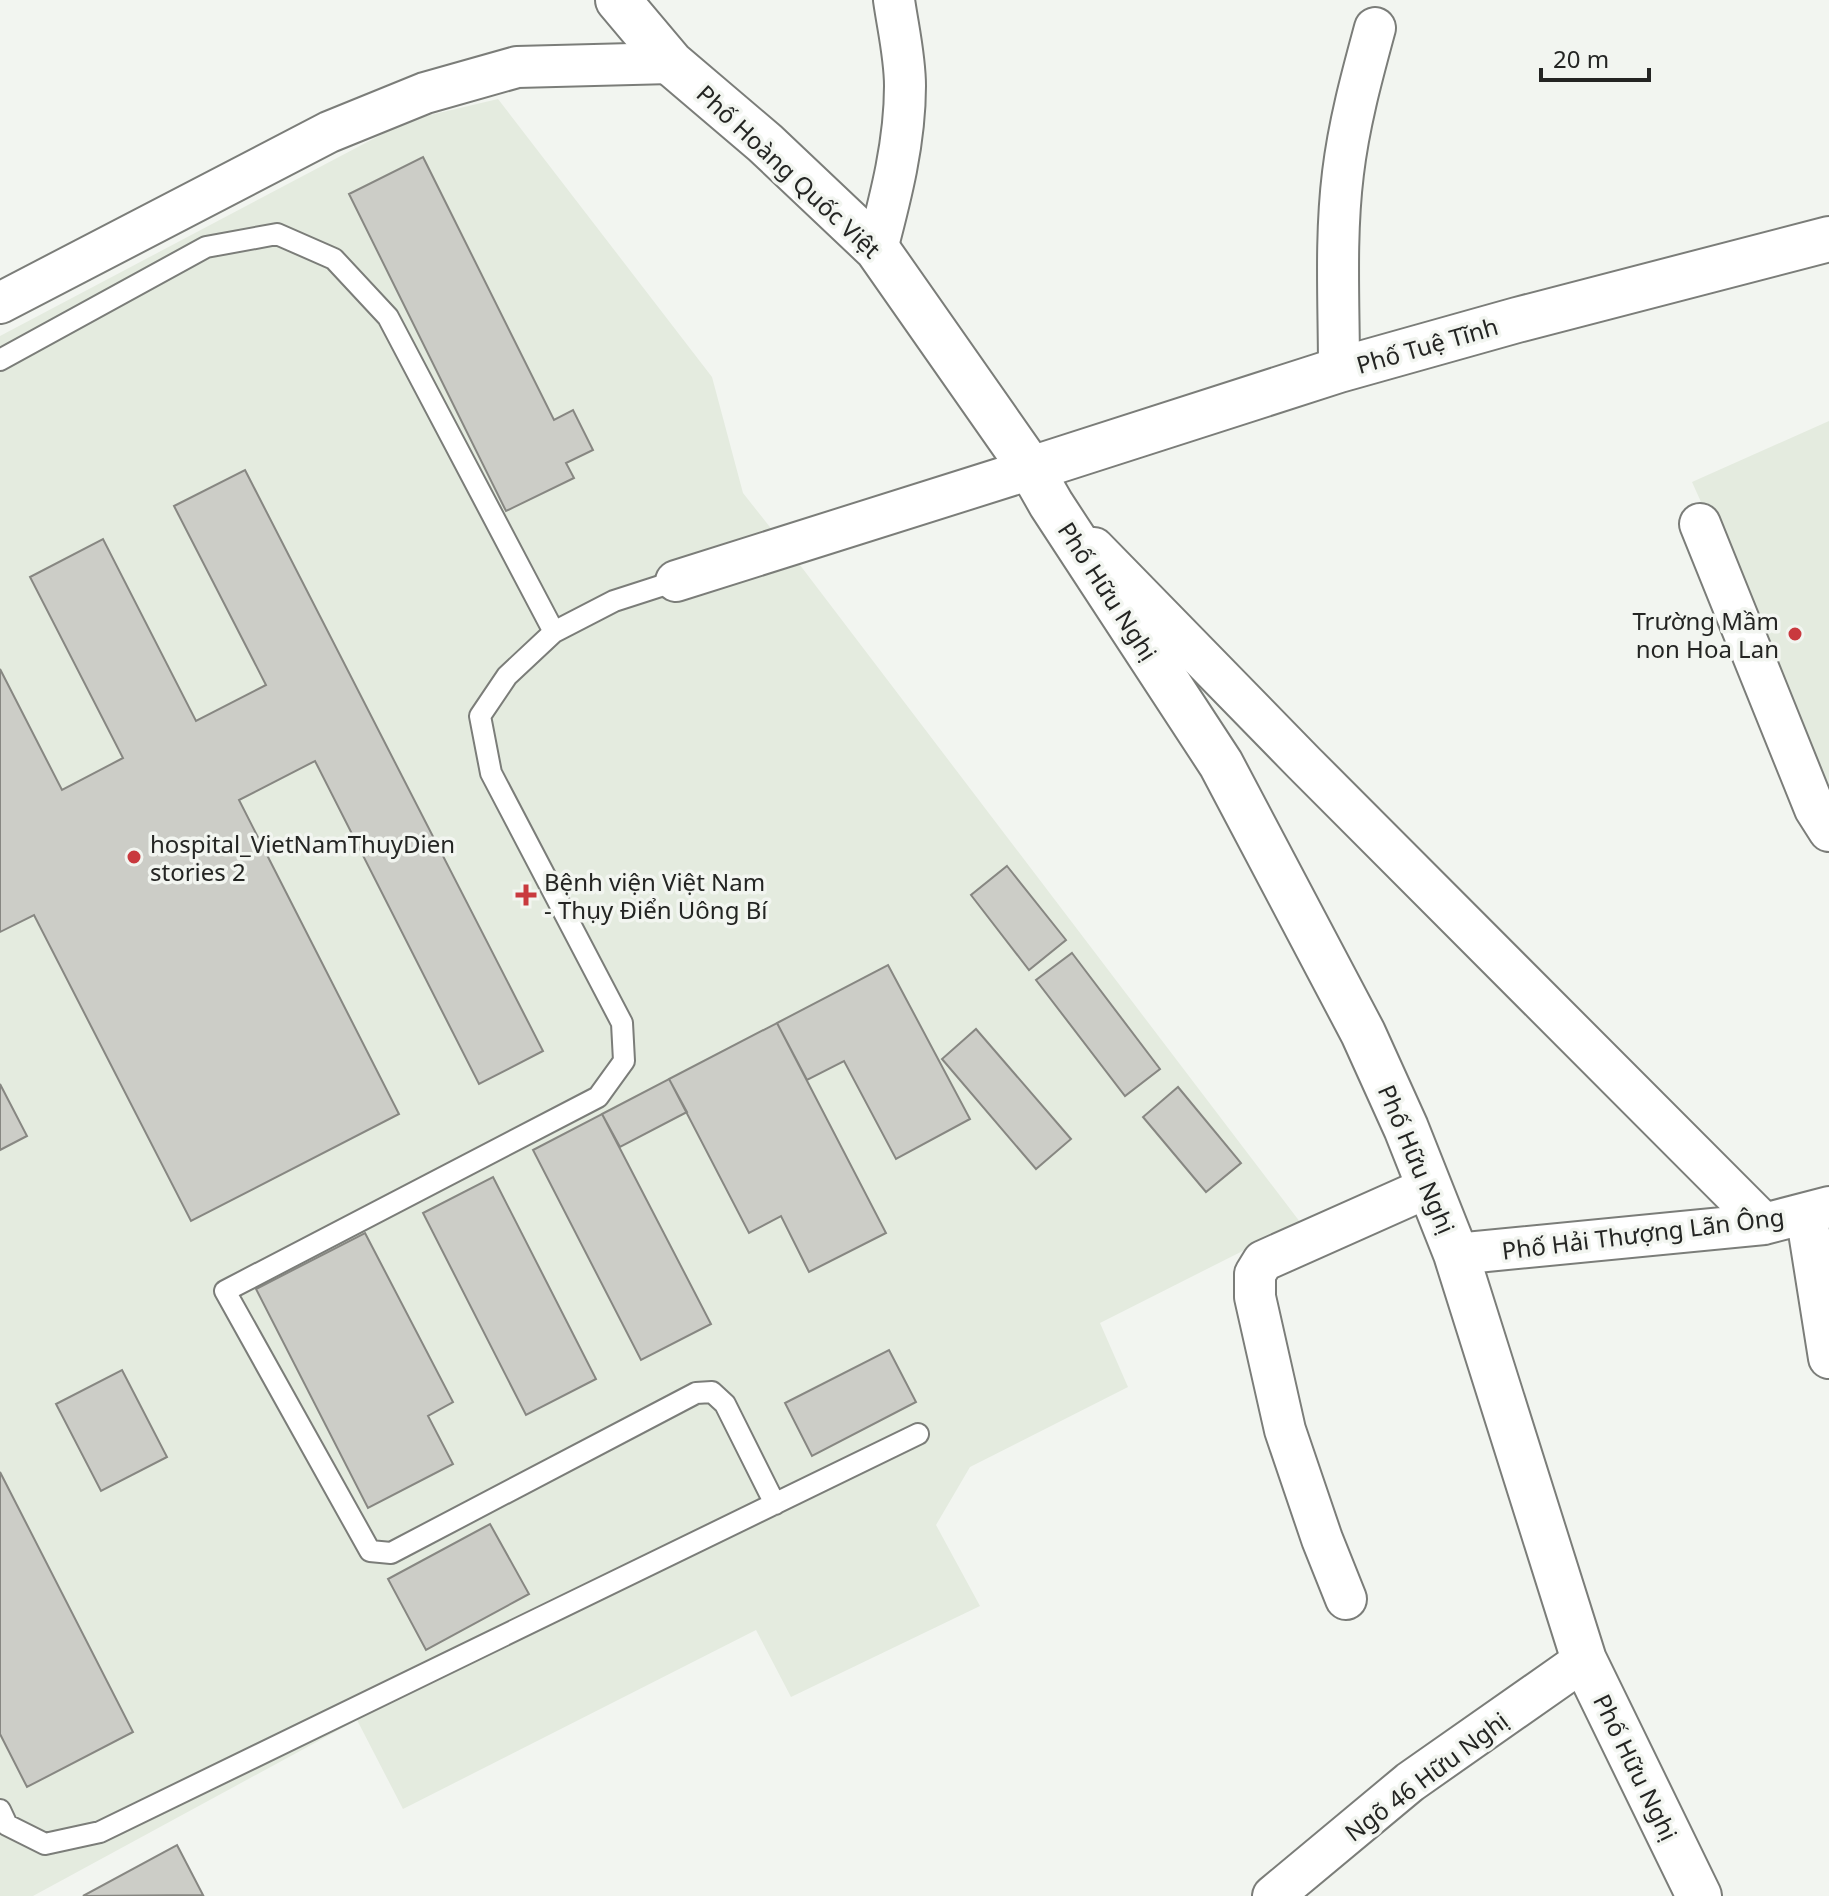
<svg xmlns="http://www.w3.org/2000/svg" width="1829" height="1896" viewBox="0 0 1829 1896" font-family="'Noto Sans',sans-serif">
<rect width="100%" height="100%" fill="#f2f5f0"/>
<path fill="#e4ebdf" d="M498,99l214,278 31,116 60,76 497,653 -200,101 28,64 -158,80 -34,58 44,81 -189,91 -35,-67 -353,179 -46,-89 -324,176h-33v-1560l409,-216z
M1829,421v365l-137,-304z"/>
<path fill="#cccdc7" stroke="#878782" stroke-width="2" d="M423,157l131,263 19,-10 20,40 -27,13 8,15 -68,33 -157,-317z
M245,470l298,581 -64,33 -164,-323 -76,39 160,314 -208,107 -157,-306 -34,17v-263l62,121 61,-32 -93,-181 73,-38 93,182 70,-36 -92,-179z
M1007,866l59,74 -37,30 -58,-75z
M1072,953l88,116 -35,27 -89,-116z
M888,965l82,154 -74,40 -52,-98 -37,19 -30,-57z
M777,1023l109,210 -77,39 -28,-56 -32,17 -80,-154z
M976,1029l95,110 -35,30 -94,-110z
M669,1079l18,33 -67,35 -18,-33z
M0,1084l27,52 -27,14z
M1178,1087l63,76 -35,29 -63,-75z
M602,1114l109,210 -70,36 -108,-210z
M493,1177l103,202 -70,36 -103,-202z
M365,1233l88,169 -25,14 25,48 -85,44 -112,-219z
M889,1350l27,52 -104,54 -27,-53z
M122,1370l45,87 -66,34 -45,-87z
M0,1472l133,260 -106,55 -27,-53z
M490,1524l39,70 -103,56 -38,-71z
M177,1845l26,50 -120,1z"/>
<g fill="none" stroke-linecap="round" stroke-linejoin="round">
<g stroke="#7b7d79" stroke-width="24">
<path id="lane" d="M0,360l206,-113 71,-13 57,25 54,58 166,315
M676,581l-62,20 -60,31 -47,44 -27,40 11,57 131,250 2,38 -26,36 -373,194 145,260 21,2 305,-160 16,-1 13,12 50,100
M0,1810l7,15 38,19 55,-12 818,-398"/>
</g>
<g stroke="#7b7d79" stroke-width="44">
<path id="street" d="M877,249c14,-53 28,-107 28,-163 0,-29 -7,-58 -11,-86
M0,303l329,-171 96,-39 92,-26 154,-4
M1339,370c0,-66 -4,-132 4,-197 6,-50 19,-97 32,-145
M1700,524l115,285 14,22
M1094,548l210,215 460,461
M676,581l355,-112
M1806,1213l23,145
M1456,1254l308,-30 65,-17
M1346,1599l-24,-60 -37,-109 -30,-133v-23l8,-13 166,-74
M1273,1896l137,-114 174,-122"/>
</g>
<g stroke="#7b7d79" stroke-width="48">
<path id="secondary" d="M618,0l53,63 94,80 112,106 154,220 20,35 170,260 142,269 43,95 50,126 128,406 115,236
M1031,469l308,-99 178,-50 312,-81"/>
</g>
<use href="#lane" stroke="#fff" stroke-width="20"/>
<use href="#street" stroke="#fff" stroke-width="40"/>
<use href="#secondary" stroke="#fff" stroke-width="44"/>
</g>
<g fill="#c9393e" stroke="#f2f5f0" stroke-width="3">
<circle cx="1795" cy="634" r="8"/>
<circle cx="134" cy="857" r="8"/>
<path d="M522 883h8v8h8v8h-8v8h-8v-8h-8v-8h8z"/>
</g>
<g text-anchor="middle" dominant-baseline="central" stroke-width="7" stroke-linejoin="round" paint-order="stroke">
<g font-size="24" fill="#242523" stroke="#f2f5f0">
<text transform="translate(789 171) rotate(43)">Phố Hoàng Quốc Việt</text>
<text transform="translate(1427 345) rotate(-16)">Phố Tuệ Tĩnh</text>
<text transform="translate(1108 591) rotate(57)">Phố Hữu Nghị</text>
<text transform="translate(1417 1159) rotate(67)">Phố Hữu Nghị</text>
<text transform="translate(1643 1233) rotate(-7)">Phố Hải Thượng Lãn Ông</text>
<text transform="translate(1636 1767) rotate(64)">Phố Hữu Nghị</text>
<text transform="translate(1426 1776) rotate(-37)">Ngõ 46 Hữu Nghị</text>
</g>
<g font-size="24" fill="#242523" stroke="#f2f5f0" text-anchor="start">
<text x="1779" y="620" text-anchor="end">Trường Mầm<tspan x="1779" dy="28">non Hoa Lan</tspan></text>
<text x="150" y="843">hospital_VietNamThuyDien<tspan x="150" dy="28">stories 2</tspan></text>
<text x="544" y="881">Bệnh viện Việt Nam<tspan x="544" dy="28">- Thụy Điển Uông Bí</tspan></text>
</g>
</g>
<path d="M1541 68v12h108v-12" fill="none" stroke="#242523" stroke-width="4"/>
<text x="1553" y="68" font-size="24" fill="#242523" stroke="#f2f5f0" stroke-width="6" paint-order="stroke">20 m</text>
</svg>
